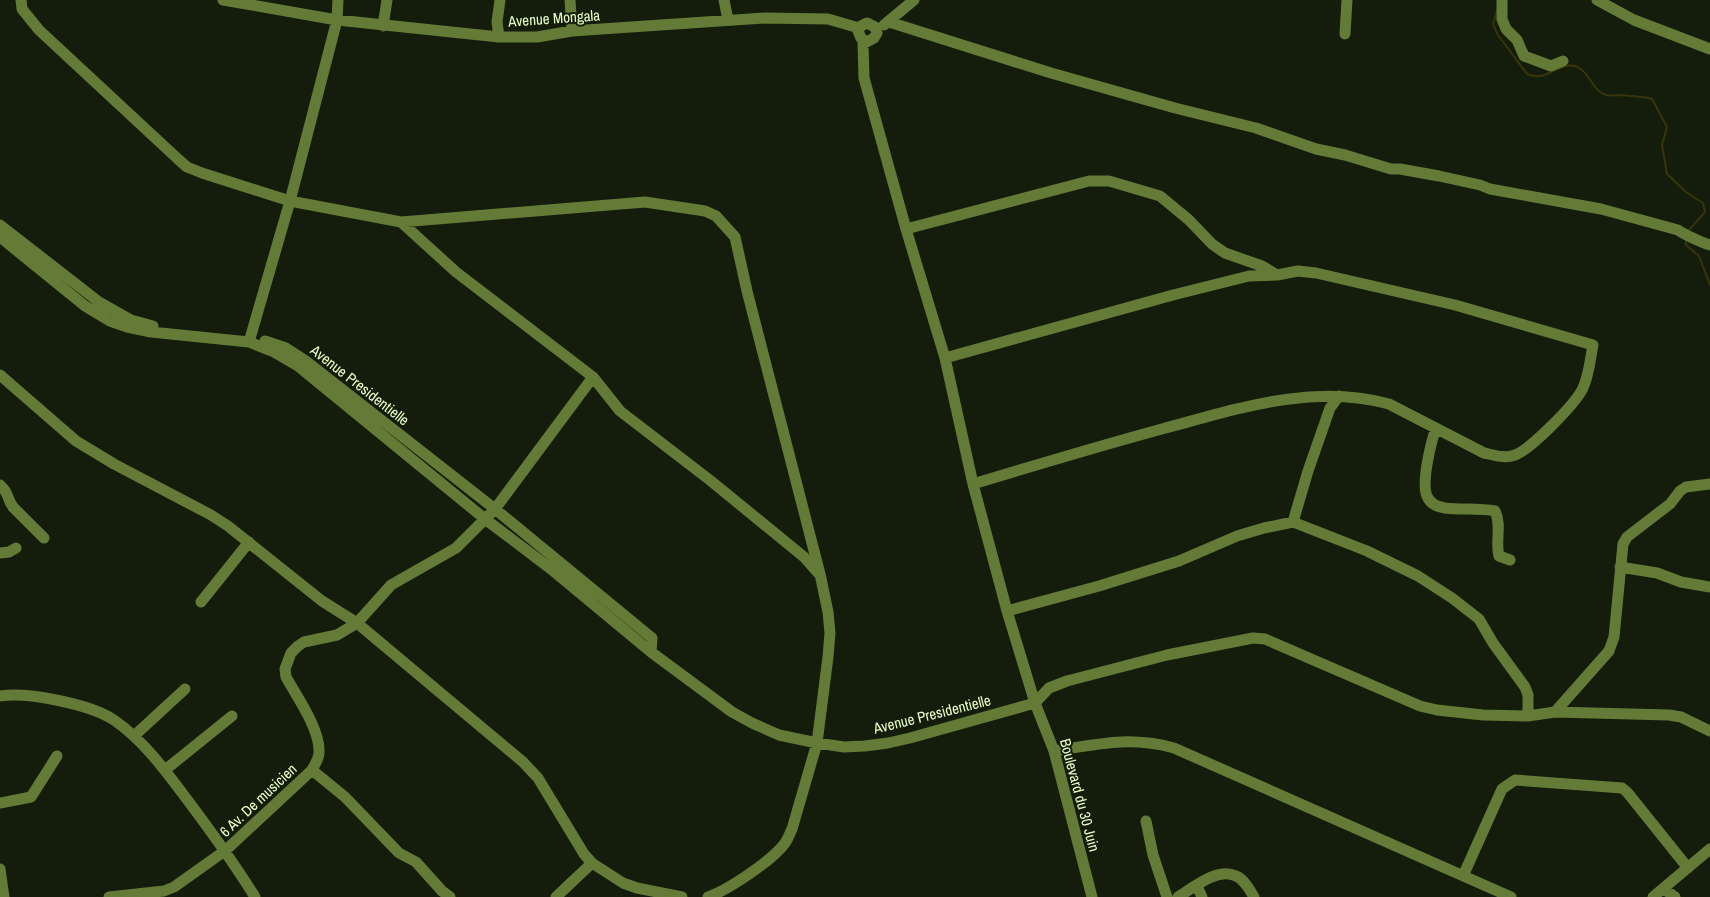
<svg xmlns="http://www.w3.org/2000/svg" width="1710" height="897" viewBox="0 0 1710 897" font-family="'Archivo Narrow',sans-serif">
<rect width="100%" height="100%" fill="#141c0b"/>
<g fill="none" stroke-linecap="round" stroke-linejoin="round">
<path stroke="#383508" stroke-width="2" d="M1497,11l-4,13 5,11 29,39c20,9 31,-12 48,-8 14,4 17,25 31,29 3,1 8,0 11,0 12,1 24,1 35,4l15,28 -5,18 5,29 19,18 17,11 2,9 -17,19
M1686,240v5l13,11 11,29"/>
<path stroke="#637b36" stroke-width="11" d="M21,0l1,9 17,21 140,130 8,7 15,6 88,28 111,21 244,-20 60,9 11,5 19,21 12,54 73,283 8,38 2,21 -2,24 -11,86 -25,86c-2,4 -4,10 -7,14 -12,17 -57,47 -77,54
M223,0l114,20 162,17h38l35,-6 193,-13 63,1 31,9
M570,0l2,31
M724,0l4,20
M1502,0v19l4,10 11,11 7,16 27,10 12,-5
M1597,0l37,20 76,29
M889,22l162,51 124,35 81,20 60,21 29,6 46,14h9l39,7 41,9 10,4 111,20 77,21c5,4 25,13 32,15
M867,23l8,4 2,6 -3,5 -11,6 2,-3 -4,-3 -3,-7 3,-5z
M884,25l30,-25
M383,26l4,-26
M1345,34l2,-34
M499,37l-2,-15 3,-22
M863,44l1,34 42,151 39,129 28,126 34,127 28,92 19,48 38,146
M401,222l55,50 137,105 27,34 91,70 93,76 14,16
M0,225l99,77 32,18 22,6
M906,229l183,-48h20l51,15 29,24 23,24 13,9 37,13 15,9
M0,237l85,69 25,15 17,6 24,5 98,10 25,10 24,14 187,153 66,50 100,83 81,60 20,11 27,12 38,8 27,4 21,-1 23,-3 22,-5 125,-35
M265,341l21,7 20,13 189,148 157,129 -1,14
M249,342l41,-141 47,-181 1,-20
M945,358l228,-63 76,-19 28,-1 21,-4 18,2 139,32 138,40c-3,15 -4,32 -11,45 -9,16 -51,59 -67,65 -10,4 -21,0 -31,-2l-95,-49c-77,-21 -152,5 -227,25 -63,17 -126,36 -189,55
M0,375l76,66 38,23 97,51 17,11 94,75 35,22 166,139 15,16 46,76 8,9 31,20 14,5 45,9
M1436,428c-5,14 -15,55 -9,68 3,8 11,11 18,12 17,2 34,0 50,3 7,14 0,30 4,45l11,4
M0,485c10,9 6,12 13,22l31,31
M1293,522l15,-51 22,-63 9,-12
M0,553l9,-1 7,-4
M1620,567l37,6 24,9 29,5
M201,602l48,-60
M1007,611l92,-25 80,-25 58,-25 27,-8 29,-6 74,29 51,25 34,22 27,21 14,24 32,44 3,8v21
M0,696c28,-4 90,8 114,24 29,20 51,50 72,78 24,32 48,65 69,99
M1035,703l14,-15 18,-7 100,-26 86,-17 12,1 155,67 17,4 46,5 45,1 27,-4 114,3 12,2 29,14
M1555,712l54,-61 5,-14 9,-93 4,-7 43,-33 10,-13 6,-4 24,-3
M134,736l51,-47
M1054,751c45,-7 75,-15 120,-3l337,149
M165,770l67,-54
M312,770l33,27 54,56 17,9 26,29 8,6
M0,803l31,-6 26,-41
M1146,821l7,34 14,42
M0,869l4,28
M1463,876l39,-87 13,-9 107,8 5,4 61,76
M1197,886l5,11
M1664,889l11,8
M109,897l55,-6 10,-4 52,-37 86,-80c3,-6 7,-11 7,-18 1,-23 -22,-55 -33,-75l-1,-8 6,-16 7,-7 6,-4 33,-7 20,-12 34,-38 65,-37 39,-39 98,-132
M556,897l36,-34
M1178,897c15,-9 39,-30 58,-21 8,3 14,14 18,21
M1653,897l57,-48"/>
</g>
<g text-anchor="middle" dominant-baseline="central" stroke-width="4" stroke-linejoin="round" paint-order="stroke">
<g font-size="15" fill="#e7ffc6" stroke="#141c0b">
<text transform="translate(554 18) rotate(-4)">Avenue Mongala</text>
<text transform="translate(360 385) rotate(38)">Avenue Presidentielle</text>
<text transform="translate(932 714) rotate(-14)">Avenue Presidentielle</text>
<text transform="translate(1080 795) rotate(75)">Boulevard du 30 Juin</text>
<text transform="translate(258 800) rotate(-43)">6 Av. De musicien</text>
</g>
</g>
</svg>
